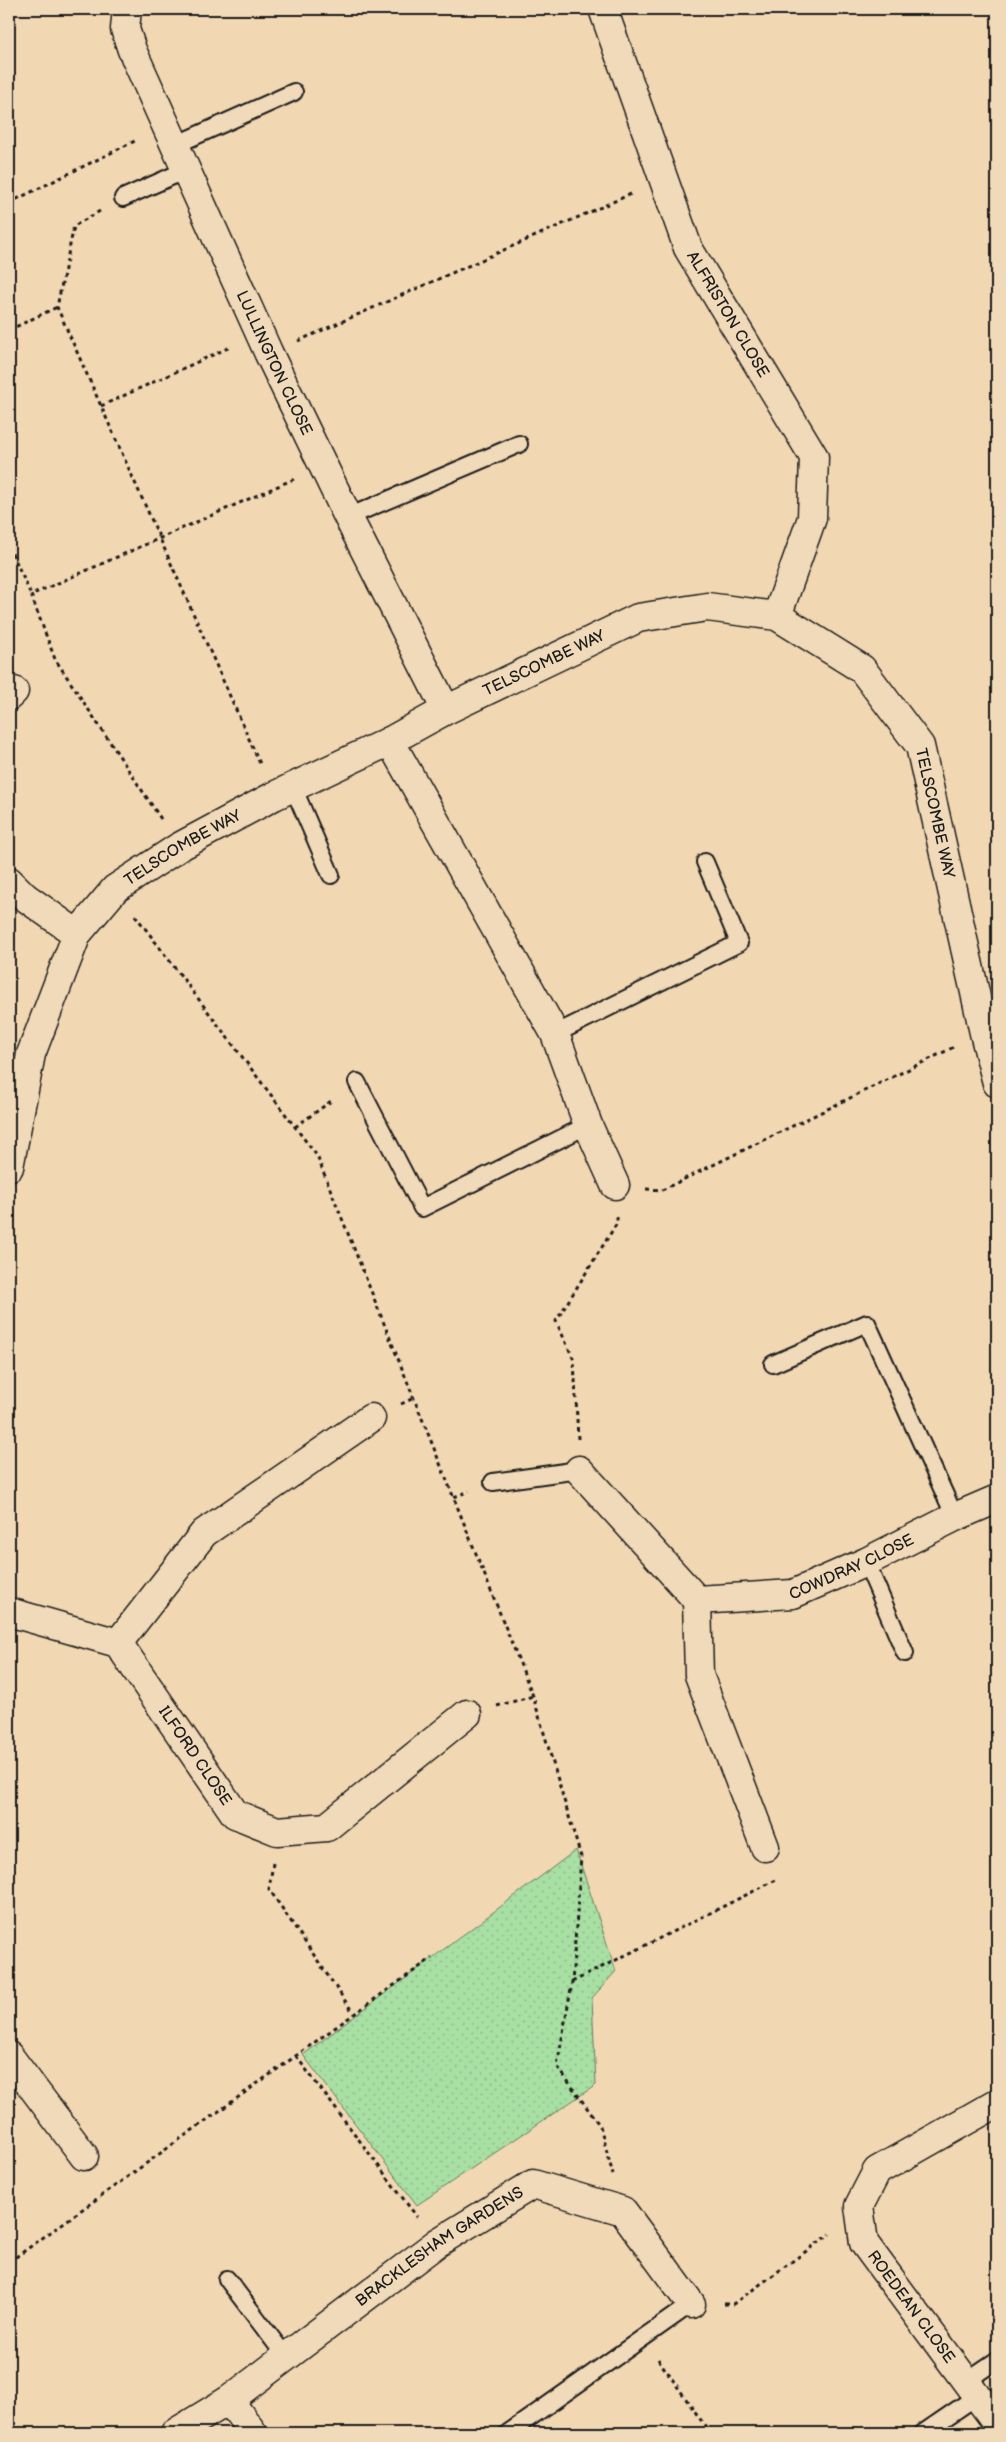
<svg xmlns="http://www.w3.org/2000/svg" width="1006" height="2442" viewBox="0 0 1006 2442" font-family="'Balsamiq Sans',sans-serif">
<defs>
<pattern id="green-dots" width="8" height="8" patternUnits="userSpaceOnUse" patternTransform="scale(1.25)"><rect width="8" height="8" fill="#a8dfa3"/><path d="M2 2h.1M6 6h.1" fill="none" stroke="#90bf8c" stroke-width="1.8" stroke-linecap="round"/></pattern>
</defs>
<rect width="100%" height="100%" fill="#f2d7b3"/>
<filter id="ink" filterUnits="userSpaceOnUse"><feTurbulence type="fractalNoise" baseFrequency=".02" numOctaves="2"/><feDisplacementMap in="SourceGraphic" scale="10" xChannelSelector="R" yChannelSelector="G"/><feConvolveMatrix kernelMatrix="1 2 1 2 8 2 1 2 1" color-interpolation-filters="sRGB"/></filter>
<g filter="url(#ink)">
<path fill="url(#green-dots)" stroke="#627e60" d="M576,1850l40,121 -24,27 4,87 -179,120 -114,-150z"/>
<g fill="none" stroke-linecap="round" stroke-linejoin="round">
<g stroke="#1c1c1c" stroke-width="20">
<path id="service" d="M175,145l119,-53
M123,198l63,-28
M348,517l171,-73
M293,787l38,88
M555,1034l184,-91 -34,-81
M357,1082l65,126 166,-83
M773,1364l94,-41 88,194
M493,1482l86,-12
M866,1562l39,91
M227,2279l59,78
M966,2381l31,-21
M508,2433l183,-129
M923,2433l54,-37"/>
</g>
<g stroke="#1c1c1c" stroke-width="31">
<g id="minor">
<path id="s1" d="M127,9l-2,20 7,21 137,304 79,163 98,193"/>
<path id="s2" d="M603,9l85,239 126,209 -2,61 -35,98"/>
<path d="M9,696l5,-5"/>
<path d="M390,741l165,293 33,91 27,60"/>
<path d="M9,881l16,16 52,37"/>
<path id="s3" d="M9,1167l22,-113 46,-120 38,-45 64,-42 95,-51 116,-55 56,-31 192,-92 69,-11 70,9 85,53 58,77 64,287 13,50"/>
<path id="s4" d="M579,1470l118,130 96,-6 73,-32 89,-45 42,-18"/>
<path d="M697,1600l2,75 66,172"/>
<path id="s5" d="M9,1612l109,31 117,171 42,17 50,-4 140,-113"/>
<path d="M118,1643l86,-110 167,-115"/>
<path d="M9,2056l75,100"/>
<path id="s6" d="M997,2103l-120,68 -18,35 5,37 133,180"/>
<path d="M229,2400l24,33"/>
<path id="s7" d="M175,2433l54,-33 208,-157 96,-59 90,27 68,93"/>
</g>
</g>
<path stroke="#1c1c1c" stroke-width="3" stroke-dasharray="4 4" stroke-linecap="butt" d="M9,203l128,-63
M100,211l-26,15 -17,81 204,459
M9,330l48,-23
M298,341l335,-148
M101,406l129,-59
M9,546l22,49
M161,819l-106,-160 -24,-64 263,-116
M135,915l182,241 216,540 48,161 -9,126 -15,83 43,60 13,49
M295,1127l39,-28
M646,1189l16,1 292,-143
M401,1404l13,-6
M578,1439l-4,-79 -18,-39 61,-98v-6
M454,1497l15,-6
M497,1706l36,-10
M273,1863l-4,26 85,125
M572,1982l204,-102 -1,-3
M296,2056l121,161
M9,2262l423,-304
M724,2304h9l97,-70
M658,2359l52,74"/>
<use href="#service" stroke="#f1dab9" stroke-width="16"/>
<use href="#minor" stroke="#f1dab9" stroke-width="28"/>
</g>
</g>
<g text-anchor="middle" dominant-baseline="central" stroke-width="4.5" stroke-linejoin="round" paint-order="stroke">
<g font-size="16" fill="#1c1c1c" stroke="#f1dab9">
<text stroke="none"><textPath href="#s2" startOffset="331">ALFRISTON CLOSE</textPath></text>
<text stroke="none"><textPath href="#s1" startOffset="386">LULLINGTON CLOSE</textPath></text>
<text stroke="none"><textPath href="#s3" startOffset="788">TELSCOMBE WAY</textPath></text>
<text stroke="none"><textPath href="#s3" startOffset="1298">TELSCOMBE WAY</textPath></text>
<text stroke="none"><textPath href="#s3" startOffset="382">TELSCOMBE WAY</textPath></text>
<text stroke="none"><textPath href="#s4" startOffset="336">COWDRAY CLOSE</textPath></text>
<text stroke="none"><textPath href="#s5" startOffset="250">ILFORD CLOSE</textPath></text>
<text stroke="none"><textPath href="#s7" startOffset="324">BRACKLESHAM GARDENS</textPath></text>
<text stroke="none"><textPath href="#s6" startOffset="294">ROEDEAN CLOSE</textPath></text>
</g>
</g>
<rect width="1006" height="2442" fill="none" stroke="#f1dab9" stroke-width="30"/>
<rect x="15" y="15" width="976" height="2412" fill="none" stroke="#1c1c1c" stroke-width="2" filter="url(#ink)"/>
</svg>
